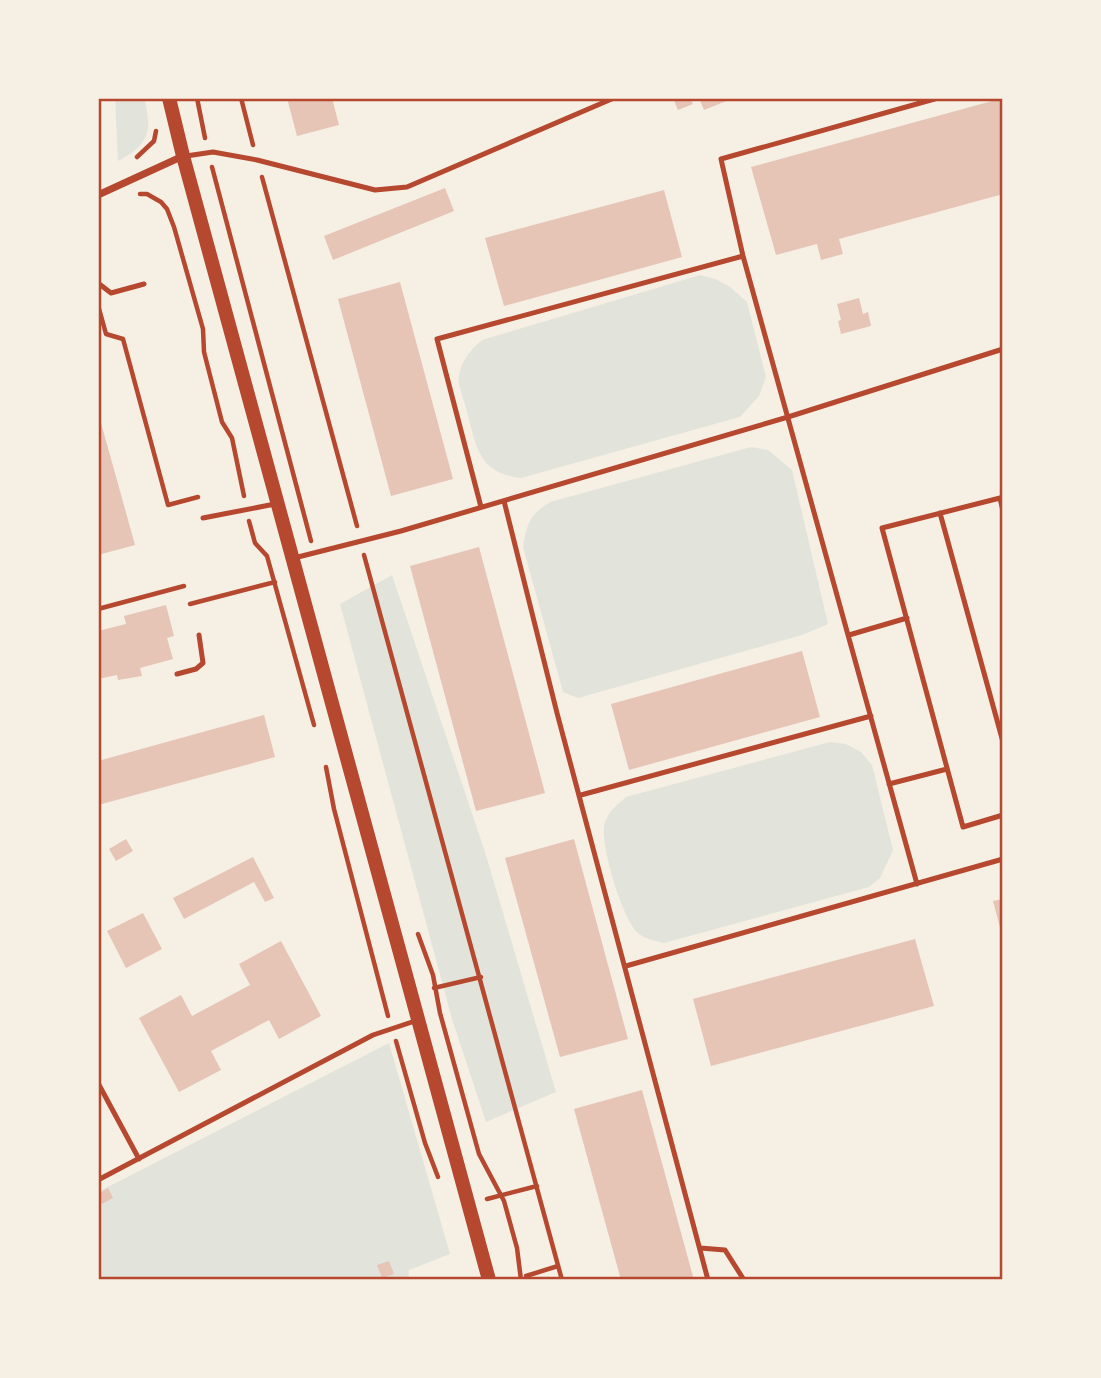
<svg xmlns="http://www.w3.org/2000/svg" width="1101" height="1378" viewBox="0 0 1101 1378" font-family="'Exo 2',sans-serif">
<rect width="100%" height="100%" fill="#f6efe4"/>
<path fill="#e2e4dc" d="M115,98h29c9,33 5,47 -26,63z
M700,275l15,4 14,7 18,16 19,75 -7,19 -19,21 -219,61c-44,-5 -45,-33 -55,-70 -2,-9 -9,-23 -7,-32 2,-16 12,-26 23,-36z
M751,447l17,3 24,20 36,154 -26,11 -224,63 -15,-6 -40,-145c4,-23 6,-32 27,-45z
M392,575l93,277 71,240 -70,30 -34,-103 -112,-415z
M830,742l16,2 15,8 11,13 21,85 -13,28 -11,9 -205,56c-7,-2 -19,-4 -25,-9 -16,-11 -41,-95 -34,-112 4,-11 13,-18 21,-25z
M389,1043l61,211 -41,16 -1,10h-310v-88z"/>
<path fill="#e6c5b7" d="M287,98h45l7,27 -42,11z
M673,98h17l3,6 -15,6z
M699,98h35l-30,12z
M1003,98v96l-164,45 4,15 -22,6 -4,-16 -41,11 -25,-88z
M445,188l9,23 -121,49 -9,-24z
M664,190l18,67 -178,49 -19,-68z
M400,282l53,197 -62,17 -53,-197z
M859,298l4,16 5,-2 3,14 -30,8 -3,-13 3,-1 -4,-16z
M98,412l37,133 -37,10z
M479,547l66,246 -69,18 -66,-245z
M166,605l8,31 -7,2 6,21 -33,9 2,8 -24,4 -1,-5 -19,4v-48l28,-7 -2,-8z
M802,651l18,66 -191,53 -18,-66z
M264,715l11,42 -177,48v-44z
M126,839l7,12 -17,10 -7,-12z
M574,839l54,200 -68,18 -55,-199z
M253,857l21,41 -9,4 -11,-20 -70,37 -11,-21z
M1003,899v35l-1,1 -9,-34z
M143,913l19,36 -36,19 -19,-37z
M915,939l19,67 -223,60 -18,-67z
M281,941l40,75 -42,23 -10,-19 -58,31 10,19 -42,22 -40,-74 42,-23 11,21 58,-31 -11,-21z
M642,1090l52,190h-73l-47,-171z
M108,1188l5,10 -11,6 -4,-10z
M389,1261l5,13 -12,4 -5,-13z"/>
<g fill="none" stroke-linecap="round" stroke-linejoin="round">
<path stroke="#b5482f" stroke-width="4.5" d="M197,98l8,40
M241,98l12,47
M137,157l17,-16 2,-10
M212,167l99,374
M262,177l95,349
M140,194h7l14,8 6,7 7,18 29,102 1,23 18,70 10,16 12,58
M98,305l8,29 17,5 45,166 30,-8
M249,521l6,22 12,13 47,169
M364,555l198,725
M190,604l85,-22
M98,609l86,-23
M326,767l8,42 54,207
M418,934l15,41 7,38 39,141 25,47 13,47 4,32
M434,988l47,-11
M396,1041l29,102 13,34
M487,1199l50,-13
M526,1276l32,-10"/>
<path stroke="#b5482f" stroke-width="5" d="M186,156l27,-4 44,8 118,30 32,-3 207,-89
M98,283l13,10 33,-9
M504,501l53,212 151,567
M481,507l-44,-168 306,-83
M1003,511l-3,-13 -118,30 81,299 40,-12
M940,513l63,229
M203,518l72,-14
M294,558l107,-27 387,-114 215,-68
M849,635l58,-17
M177,674l19,-5 7,-6 -4,-28
M889,784l58,-15
M581,795l290,-79
M917,884l-174,-628 -22,-97 217,-61
M626,966l377,-107
M98,1083l41,76
M98,1180l275,-145 45,-15
M700,1248l25,2 19,30"/>
<path stroke="#b5482f" stroke-width="7" d="M98,195l85,-39"/>
<path stroke="#b5482f" stroke-width="14" d="M169,98l14,58 306,1124"/>
</g>
<rect width="1101" height="1378" fill="none" stroke="#f6efe4" stroke-width="200"/>
<rect x="100" y="100" width="901" height="1178" fill="none" stroke="#b5482f" stroke-width="2.5"/>
</svg>
